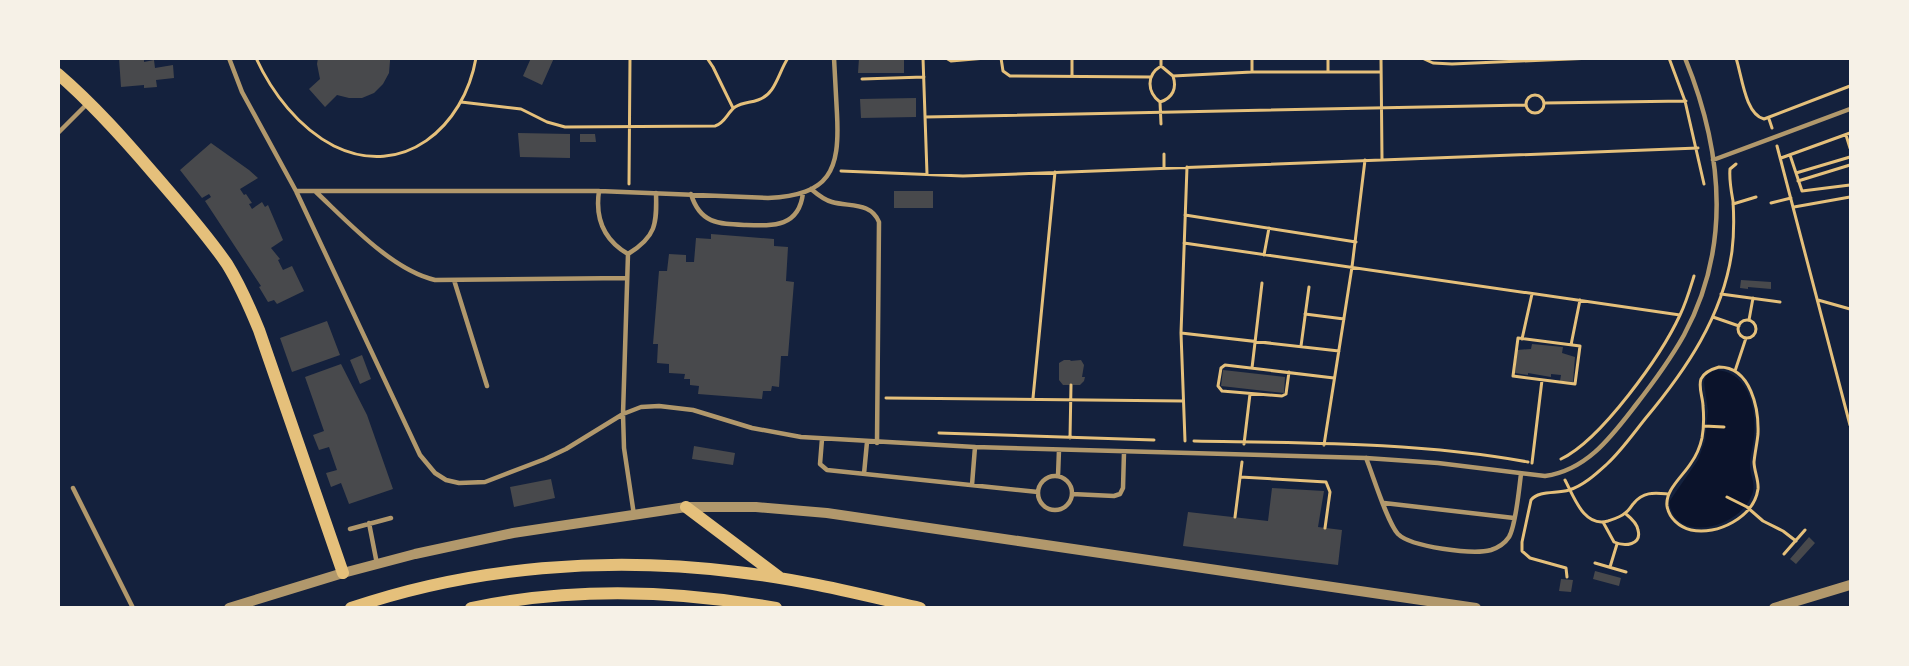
<svg xmlns="http://www.w3.org/2000/svg" width="1909" height="666" viewBox="0 0 1909 666" font-family="Raleway,sans-serif">
<rect width="100%" height="100%" fill="#14213d"/>
<path fill="#0b132b" d="M1716,370c33,2 41,39 38,67 -1,9 -4,18 -4,27 0,15 8,20 0,35 -14,29 -75,45 -81,3l29,-42 7,-19 3,-30 -4,-29 2,-7z"/>
<path fill="#48494c" d="M119,58h25v4l10,-2 1,8 18,-3 1,13 -18,2 1,7 -13,1v-3l-23,2z
M318,58h72v3l-1,12 -6,11 -9,9 -12,5h-13l-12,-3 -12,12 -16,-18 11,-10 -3,-15z
M531,58h23l-12,27 -19,-9z
M859,58h45v15h-46z
M916,98v19l-55,1 -1,-19z
M518,133l52,1v24l-50,-1z
M580,134h15l1,8h-16z
M211,143l38,27 9,8 -18,11 4,6 2,-1 6,9 -3,1 3,5 10,-7 3,5 3,-2 15,35 -12,8 9,11 -2,1 5,10 9,-4 12,25 -27,13 -3,-4 -6,2 -9,-15 2,-1 -56,-85 6,-4 -2,-3 -7,4 -22,-28z
M894,191h39v17h-39z
M711,234l63,5v7l14,1 -2,34 8,1 -6,74h-7l-2,31 -7,-1 -1,5h-8l-1,8 -64,-5 1,-8 -9,-1v-6h-6l1,-5 -16,-1v-9l-12,-1 1,-19h-5l6,-73h8l2,-17 17,1v7h8l2,-24 15,1z
M1741,280l30,2v7l-23,-2v2l-8,-1z
M327,321l13,34 -48,17 -12,-34z
M1532,344l31,3 -1,6 13,4 -2,25 -13,-1 1,-6 -10,-1v3l-23,-4v2l-13,-2 2,-23 14,-1z
M362,355l9,24 -11,5 -10,-24z
M1064,360h7l-1,1 11,-1 3,5 -2,12h3l-1,4 -4,4h-17l-4,-5v-17z
M341,364l26,51 26,74 -44,15 -8,-21 -10,4 -5,-14 11,-3 -8,-23 -10,3 -6,-15 11,-4 -19,-54z
M1223,370l62,7 -1,16 -63,-7z
M694,446l41,7 -2,12 -41,-6z
M551,479l4,19 -41,9 -4,-20z
M1272,488l52,3 -6,36 24,3 -4,35 -155,-19 5,-34 80,9z
M1809,537l6,6 -19,21 -6,-5z
M1595,571l26,7 -2,8 -26,-7z
M1561,579l12,1 -2,12 -12,-1z"/>
<g fill="none" stroke-linecap="round" stroke-linejoin="round">
<path stroke="#e5c07b" stroke-width="3" d="M256,58c16,35 43,70 78,88 69,34 130,-19 142,-88
M707,58l6,9 20,41
M923,58l4,116
M946,58l5,3 35,-3
M1001,58l2,13 7,5 141,1
M1161,58v8
M1328,58v14
M1381,58l1,101
M1422,58l11,5 19,1 141,-6
M1669,58l16,43 19,83
M1736,58c6,18 9,56 28,61l86,-33
M1810,58h2
M1161,66l12,10c4,12 0,22 -13,26 -13,-10 -14,-27 1,-36z
M1252,72v-14
M1072,76v-18
M1173,76l79,-4h129
M862,79l62,-2
M1526 104a9 9 0 1 1 18 0a9 9 0 1 1-18 0Z
M461,102l60,7 26,13 18,5 150,-1c10,-3 12,-13 20,-19 8,-5 15,-4 23,-7 18,-6 20,-27 30,-42
M1160,102l1,22
M1544,103l142,-2
M925,117l601,-12
M1769,119l3,9
M1846,135l4,13
M1777,146l73,279
M1790,155l12,36 48,-6
M1781,158l69,-25
M1164,168v-14
M841,171l122,5 735,-28
M1796,173l54,-16
M1798,181l52,-16
M629,184l1,-126
M1771,203l20,-5
M1733,204l23,-7
M1794,207l56,-10
M1185,215l171,27
M1184,243l496,72
M1264,255l5,-27
M1721,294l59,8
M1818,300l32,9
M1305,314l39,5
M1713,317l26,9
M1749,320l4,-22
M1738 329a9 9 0 1 1 18 0a9 9 0 1 1-18 0Z
M1181,333l158,18
M1518,338l62,8 -5,38 -62,-8z
M1522,339l10,-45
M1571,345l9,-45
M1301,346l8,-59
M1719,367c32,0 40,42 39,67 -1,10 -3,18 -4,28 0,9 5,18 4,27 -4,28 -41,47 -67,41 -12,-3 -22,-12 -24,-24 -2,-16 16,-30 24,-43 5,-7 9,-16 11,-25 2,-11 2,-21 1,-32 0,-8 -5,-19 -2,-27 3,-7 11,-10 18,-12z
M1252,368l10,-85
M1735,371l11,-33
M1289,372l-3,22 -4,2 -60,-5 -4,-5 3,-18 4,-3 109,13
M886,398l297,3
M1033,398l22,-226
M1704,426l20,1
M939,433l215,7
M1070,438l1,-53
M1185,441l-4,-108 6,-166
M1194,441c111,2 224,1 334,21
M1244,444l6,-50
M1324,445l28,-178 13,-107
M1561,459c40,-19 100,-103 119,-144 6,-12 10,-26 14,-39
M1532,463l10,-83
M1240,477l86,5 4,10 -5,36
M1565,480c9,17 19,48 43,41 6,-2 13,-4 17,-8 4,-2 6,-7 9,-10 10,-12 21,-10 35,-9
M1727,497l20,10 16,14 20,10 13,10
M1235,517l7,-55
M1603,522l11,20c11,5 28,3 24,-12 -1,-7 -7,-12 -12,-16
M1784,554l21,-24
M1595,563l31,9
M1610,567l7,-23
M1567,577l-1,-9 -36,-10 -8,-7v-9l9,-42c8,-10 26,-6 38,-10 14,-4 27,-16 38,-26 14,-13 26,-30 38,-45 41,-49 78,-103 87,-168 2,-16 2,-34 1,-50 -2,-11 -4,-21 -3,-32l6,-5"/>
<path stroke="#b1986c" stroke-width="4.5" d="M229,58l13,34 54,99 124,264 15,18 11,7 13,3 26,-1 60,-23 21,-10 57,-35 18,-7 18,-1 34,4 59,18 49,9 174,10 391,11 72,5 107,13c42,-6 66,-39 90,-70 18,-23 35,-46 49,-71 48,-89 38,-186 1,-277
M58,133l29,-29
M1713,160l137,-51
M811,189c7,6 13,11 21,13 18,5 39,0 47,20l-2,221
M296,191h303l169,7c62,-3 72,-27 69,-84 -1,-18 -2,-37 -3,-56
M599,191c-4,27 5,49 29,63
M316,192c32,30 76,78 119,88l192,-2
M691,194c9,30 28,30 55,31 28,1 53,2 57,-32
M628,254l-5,160 1,34 10,67
M628,254c28,-17 29,-30 28,-61
M454,280l33,106
M822,439l-2,25 7,6 211,22
M1366,458c7,17 21,64 32,76 13,13 75,21 93,16 6,-2 14,-7 18,-13 7,-12 10,-48 12,-63
M864,474l3,-32
M1058,476l1,-26
M1038 493a17 17 0 1 1 34 0a17 17 0 1 1-34 0Z
M972,485l3,-38
M73,488l60,120
M1072,494l42,2 6,-2 3,-6 1,-36
M1384,503l130,15
M369,523l8,41
M350,529l41,-11"/>
<path stroke="#b1986c" stroke-width="10" d="M229,608l114,-35 72,-19 98,-21 173,-26h70l71,6 649,95
M1774,608l76,-23"/>
<path stroke="#e5c07b" stroke-width="12" d="M58,74c35,30 66,65 96,100 25,29 51,58 73,90 13,21 23,44 32,66l84,243
M686,507l93,70
M351,608c123,-42 258,-52 386,-36 62,7 122,22 183,36
M471,608c101,-21 204,-18 305,0"/>
</g>
<rect width="1909" height="666" fill="none" stroke="#f6f1e7" stroke-width="120"/>
</svg>
